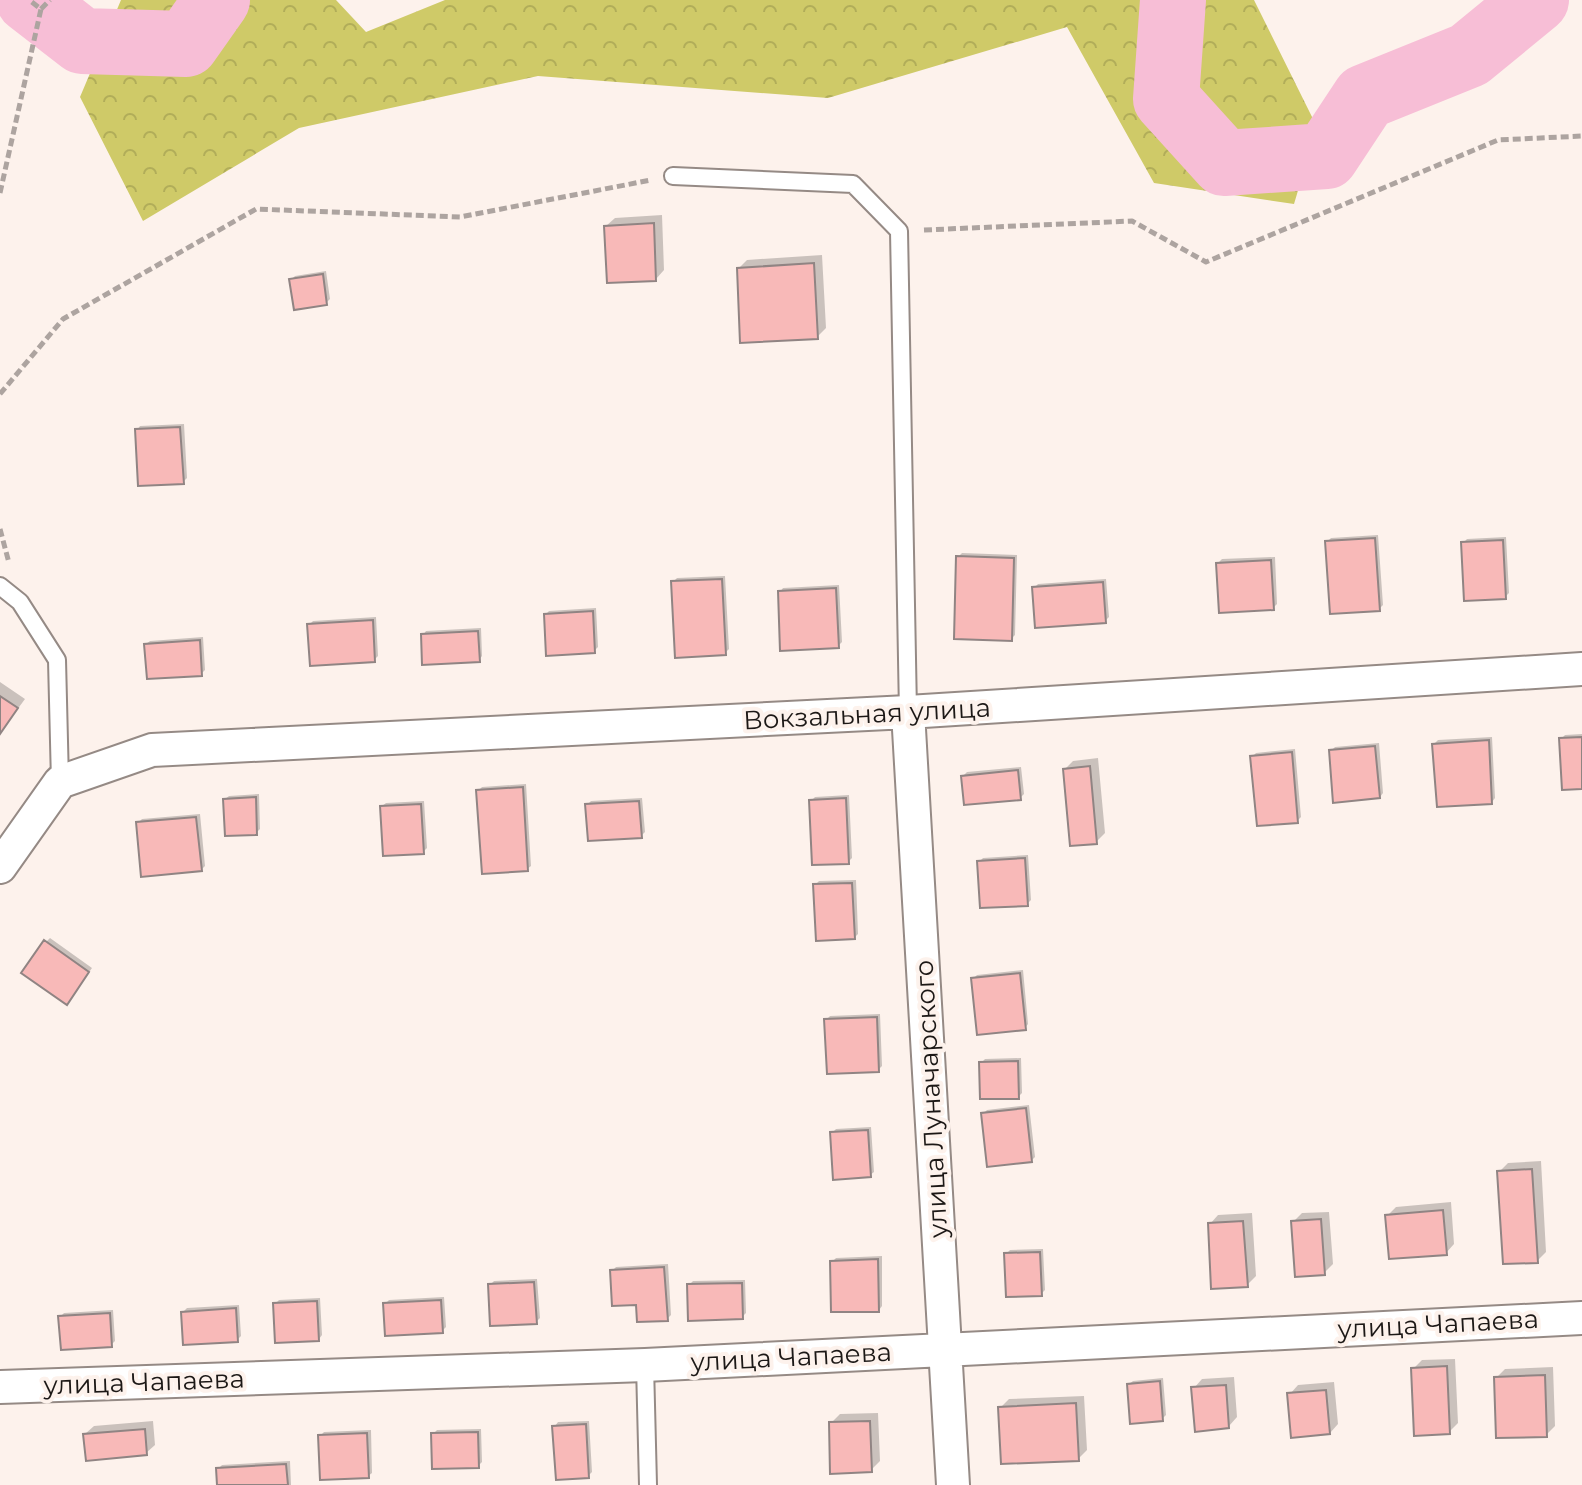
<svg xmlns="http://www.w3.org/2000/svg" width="1582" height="1485" viewBox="0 0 1582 1485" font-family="Montserrat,sans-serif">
<defs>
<pattern id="forest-crowns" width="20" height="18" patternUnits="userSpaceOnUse" patternTransform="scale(2)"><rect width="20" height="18" fill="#cfca68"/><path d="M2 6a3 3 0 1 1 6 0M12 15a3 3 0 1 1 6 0" fill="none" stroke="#b1ad59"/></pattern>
</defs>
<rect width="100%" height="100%" fill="#fdf2ec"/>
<path fill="url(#forest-crowns)" d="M121,0h215l30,32 79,-32h809l63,127 -23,77 -140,-21 -87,-156 -239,71 -290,-22 -239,52 -156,93 -63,-124z"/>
<path fill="#0003" d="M662,215l2,55 -8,9 -50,-53 9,-8z
M822,255l4,73 -9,9 -78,-69 8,-8z
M326,271l4,28 -4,4 -35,-23 4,-4z
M184,424l3,54 -4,4 -46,-52 3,-4z
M1378,535l5,70 -4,4 -52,-67 4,-4z
M1506,537l3,56 -4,4 -42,-54 4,-4z
M962,553l55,2 -2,80 -4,4 -53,-82z
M1275,557l2,47 -4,4 -55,-45 4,-4z
M725,576l4,73 -4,4 -52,-71 4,-4z
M1106,579l3,38 -4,4 -71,-33 4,-4z
M839,585l3,57 -4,4 -58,-54 3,-4z
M596,608l2,39 -4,4 -48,-37 3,-3z
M376,617l2,39 -4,4 -65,-35 4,-4z
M481,628l1,28 -3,4 -56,-25 3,-4z
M203,637l2,33 -4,4 -55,-30 4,-3z
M0,682l25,17 -25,34z
M1582,734v53l-21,-48 4,-4z
M1492,737l3,61 -3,4 -58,-58 4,-4z
M1379,743l4,50 -3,4 -49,-46 4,-4z
M1295,749l6,68 -4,4 -45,-64 4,-4z
M1098,758l7,75 -9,9 -31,-73 8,-8z
M1021,767l3,27 -4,4 -57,-22 4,-4z
M526,784l5,82 -4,3 -49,-78 4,-4z
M259,794l1,35 -4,4 -31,-34 4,-3z
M849,795l3,63 -4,4 -37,-61 4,-4z
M642,798l3,34 -4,4 -54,-31 4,-4z
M424,801l3,47 -4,4 -41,-46 4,-3z
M200,814l5,52 -4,4 -63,-47 4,-4z
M1028,855l3,45 -4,4 -48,-42 4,-4z
M856,880l2,54 -4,4 -39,-53 4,-4z
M50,938l42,30 -22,31 -24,-57z
M1023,970l5,54 -3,4 -52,-49 4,-4z
M880,1014l2,52 -4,4 -52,-50 4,-4z
M1021,1058l1,35 -4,4 -37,-34 4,-4z
M1029,1105l6,52 -4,4 -48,-47 4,-4z
M871,1127l3,45 -4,3 -38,-42 4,-4z
M1541,1161l5,91 -9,9 -38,-89 9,-9z
M1451,1202l3,42 -8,9 -59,-37 9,-9z
M1329,1212l4,52 -9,9 -31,-51 9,-9z
M1252,1213l4,63 -9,9 -37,-61 8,-9z
M1043,1249l2,41 -4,4 -35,-40 4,-4z
M882,1256v50l-3,4 -47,-48 4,-4z
M668,1264l3,51 -4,4 -29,-16 -26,-32 4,-4z
M537,1279l3,39 -4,4 -46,-37 4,-4z
M745,1280l1,33 -4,4 -53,-32 4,-4z
M444,1297l2,30 -4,4 -57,-27 4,-4z
M320,1298l2,37 -3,4 -44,-35 4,-4z
M239,1305l2,31 -4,4 -54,-28 4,-4z
M113,1310l2,31 -4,4 -51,-28 4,-4z
M1455,1359l3,64 -9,9 -36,-63 9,-9z
M1553,1367l2,59 -9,9 -50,-57 9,-9z
M1234,1377l3,40 -8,9 -35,-38 8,-9z
M1163,1378l3,37 -4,4 -33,-35 4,-3z
M1334,1382l4,42 -8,9 -40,-39 8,-9z
M1084,1396l3,54 -9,9 -78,-51 9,-9z
M878,1413l2,48 -9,9 -40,-47 9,-9z
M153,1421l2,24 -9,8 -61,-19 9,-8z
M589,1421l3,51 -4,4 -33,-50 3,-4z
M481,1429l1,33 -4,4 -45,-32 4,-4z
M371,1430l1,43 -4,3 -48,-40 4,-4z
M290,1461l1,24h-72l-1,-16 4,-4z"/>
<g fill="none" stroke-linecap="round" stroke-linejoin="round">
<path stroke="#f7bed6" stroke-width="66" d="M29,0l53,41 104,3 31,-44
M1173,0l-7,99 58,64 102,-7 39,-59 104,-42 67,-55"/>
</g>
<path fill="#f8b9b8" stroke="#908483" stroke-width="2" d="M654,223l2,58 -49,2 -3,-57z
M814,263l4,76 -78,4 -3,-75z
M323,274l4,31 -33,5 -5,-31z
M180,427l4,57 -46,2 -3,-57z
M1375,538l5,73 -50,3 -5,-73z
M1503,540l3,59 -42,2 -3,-59z
M956,556l58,2 -2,83 -58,-2z
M1271,560l3,50 -55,3 -3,-50z
M722,579l4,76 -51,3 -4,-77z
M1103,582l3,41 -71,5 -3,-41z
M836,588l3,60 -59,3 -2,-60z
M593,611l2,42 -49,3 -2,-42z
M373,620l2,42 -65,4 -3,-42z
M478,631l2,31 -58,3 -1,-31z
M200,640l2,36 -55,3 -3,-35z
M0,696l18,12 -18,26z
M1582,737v52l-20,1 -3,-52z
M1489,740l3,64 -55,3 -5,-63z
M1375,746l5,52 -47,5 -4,-53z
M1292,752l6,71 -41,3 -7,-70z
M1090,766l7,78 -27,2 -7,-77z
M1018,770l3,30 -57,5 -3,-29z
M523,787l5,84 -46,3 -6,-84z
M256,797l1,38 -32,1 -2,-37z
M846,798l3,66 -37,1 -3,-65z
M639,801l3,37 -54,3 -3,-37z
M421,804l3,50 -41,2 -3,-50z
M196,817l6,54 -61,6 -5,-55z
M1025,858l3,48 -48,2 -3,-47z
M852,883l3,56 -39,2 -3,-57z
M44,940l45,32 -22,33 -46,-32z
M1020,973l6,57 -49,5 -6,-57z
M877,1017l2,55 -52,2 -3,-55z
M1018,1061l1,38h-39l-1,-37z
M1026,1108l6,54 -45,5 -6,-54z
M868,1130l3,47 -38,3 -3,-48z
M1532,1169l6,94 -35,1 -6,-93z
M1443,1210l4,45 -58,4 -4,-44z
M1321,1219l4,56 -30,2 -4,-56z
M1243,1221l5,66 -37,2 -3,-66z
M1040,1252l2,44 -36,1 -2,-44z
M878,1259l1,53h-48l-1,-51z
M664,1267l4,54 -31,1 -1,-17 -24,1 -2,-36z
M534,1282l3,42 -47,2 -2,-42z
M742,1283l1,36 -55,2 -1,-37z
M441,1300l2,33 -58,3 -2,-33z
M317,1301l2,40 -44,2 -2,-40z
M236,1308l2,34 -55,3 -2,-33z
M110,1313l2,34 -51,3 -3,-34z
M1447,1366l3,68 -36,2 -3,-68z
M1545,1375l2,62 -51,1 -2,-61z
M1160,1381l3,40 -33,3 -3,-40z
M1226,1385l3,43 -34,4 -4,-45z
M1326,1390l4,44 -39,4 -4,-45z
M1076,1403l3,58 -78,3 -3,-57z
M870,1421l2,51 -42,2 -1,-52z
M586,1424l3,54 -33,2 -4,-54z
M145,1429l2,26 -61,6 -3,-27z
M478,1432l1,36 -47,1 -1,-36z
M367,1433l2,45 -49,2 -2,-45z
M286,1464l2,21h-71l-1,-17z"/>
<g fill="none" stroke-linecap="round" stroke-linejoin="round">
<g stroke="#958a85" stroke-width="20">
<path id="service" d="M673,176l180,8 46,47 9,481
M0,586l20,16 37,58 3,122
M645,1365l3,120"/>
</g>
<g stroke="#958a85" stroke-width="36">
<path id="minor" d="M908,712l45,773
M0,867l60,-85 92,-32 756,-38 674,-43
M0,1387l645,-22 937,-47"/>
</g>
<path stroke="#ada4a0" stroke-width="5" stroke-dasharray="8 4" stroke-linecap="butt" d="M41,9l9,-9
M0,193l41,-184 -12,-9
M924,230l208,-9 74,41 292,-122 84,-4
M0,394l63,-75 193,-110 204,8 191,-37
M0,529l9,34"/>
<use href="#service" stroke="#fff" stroke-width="16"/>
<use href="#minor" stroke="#fff" stroke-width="32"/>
</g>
<g text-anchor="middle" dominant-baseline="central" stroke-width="8" stroke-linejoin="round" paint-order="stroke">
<g font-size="26" fill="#1c1816" stroke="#fdf2ec">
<text transform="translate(867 714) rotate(-3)">Вокзальная улица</text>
<text transform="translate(931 1099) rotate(-93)">улица Луначарского</text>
<text transform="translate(1438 1324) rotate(-3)">улица Чапаева</text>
<text transform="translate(791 1357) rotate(-3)">улица Чапаева</text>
<text transform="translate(144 1382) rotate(-2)">улица Чапаева</text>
</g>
</g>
</svg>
